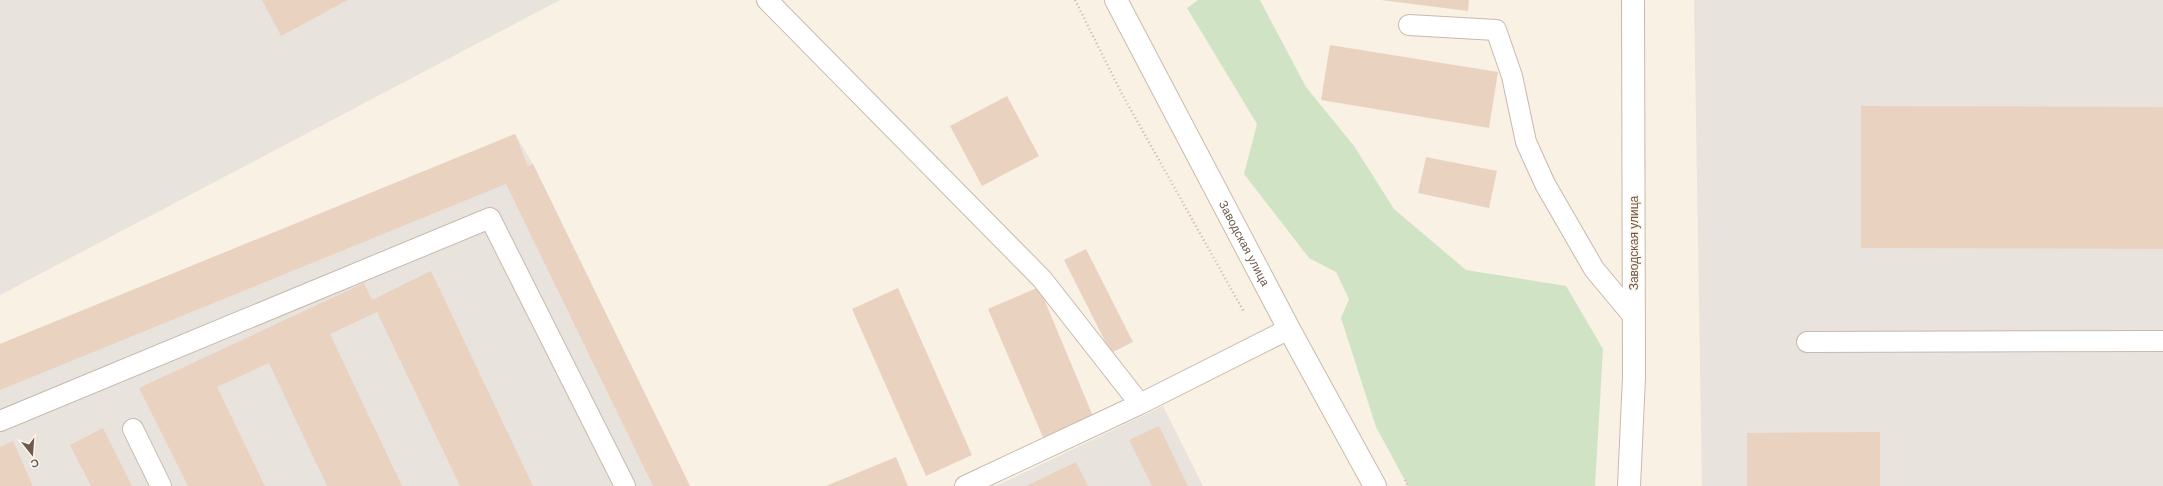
<svg xmlns="http://www.w3.org/2000/svg" width="2163" height="486" viewBox="0 0 2163 486" font-family="Arial,sans-serif">
<rect width="100%" height="100%" fill="#f9f1e4"/>
<path fill="#e9e3de" d="M0,0h560l-560,295z
M1694,0h469v486h-461z
M515,134l18,30 157,322h-690v-142z
M1163,406l40,80h-207z"/>
<path fill="#d0e4c5" d="M1198,0h62l46,87 48,59 40,63 72,61 100,16 37,63 -8,137h-187l-32,-59 -35,-109 8,-19 -13,-27 -27,-14 -65,-84 13,-50 -70,-116z"/>
<path fill="#ead2c0" d="M262,0h86l-67,36z
M1381,0h88l-1,11z
M1330,45l168,27 -9,56 -168,-28z
M1007,96l32,60 -57,30 -32,-60z
M1861,106l302,1v142l-302,-1z
M515,134l13,32 5,-2 157,322h-37l-147,-302 -506,206v-46z
M1426,157l71,14 -8,37 -71,-15z
M1086,249l47,93 -22,11 -47,-93z
M431,271l102,215h-73l-83,-174 -47,22 72,152h-75l-58,-123 -52,24 48,99h-77l-49,-98 225,-105 8,17z
M1039,287l56,134 -50,21 -57,-133z
M898,288l74,167 -46,21 -74,-167z
M1159,426l29,60h-36l-23,-46z
M103,428l29,58h-41l-21,-41z
M1880,432v54h-133v-53z
M13,441l19,43 -1,2h-31v-39z
M896,457l12,29h-82z
M1076,462l12,24h-62z"/>
<g fill="none" stroke-linecap="round" stroke-linejoin="round">
<g stroke="#c8b9ac" stroke-width="22">
<path id="lane" d="M767,0l275,279 98,125
M1409,25l87,5 16,46 14,66 19,42 49,85 40,48
M1807,342l356,-1
M0,421l490,-203 135,268
M133,429l28,57
M965,486l175,-82 149,-75"/>
</g>
<g stroke="#c8b9ac" stroke-width="24">
<path id="street" d="M1629,486l5,-109 -1,-377"/>
</g>
<g stroke="#cbbaab" stroke-width="24">
<g id="secondary">
<path id="s1" d="M1116,0l173,329 86,157"/>
</g>
</g>
<path stroke="#ceb5a3" stroke-width="2.5" stroke-dasharray="1 3" stroke-linecap="butt" d="M1075,0l47,94 122,218
M1405,480l3,6"/>
<use href="#lane" stroke="#fff" stroke-width="20"/>
<use href="#street" stroke="#fff" stroke-width="22"/>
<use href="#secondary" stroke="#fff" stroke-width="22"/>
</g>
<g text-anchor="middle" dominant-baseline="central" stroke-width="3.5" stroke-linejoin="round" paint-order="stroke">
<g font-size="12" fill="#6d5a4d" stroke="#fcf5ea">
<text transform="translate(1634 243) rotate(-90)">Заводская улица</text>
<text stroke="none"><textPath href="#s1" startOffset="275">Заводская улица</textPath></text>
</g>
</g>
<g transform="translate(32 454) rotate(163)" stroke="#fcf5ea" stroke-width="3" paint-order="stroke">
<path d="M0-3L7 15L0 10L-7 15Z" fill="#6d5a4d"/>
<text y="-6" font-size="11" font-weight="bold" text-anchor="middle" fill="#6d5a4d">С</text>
</g>
</svg>
